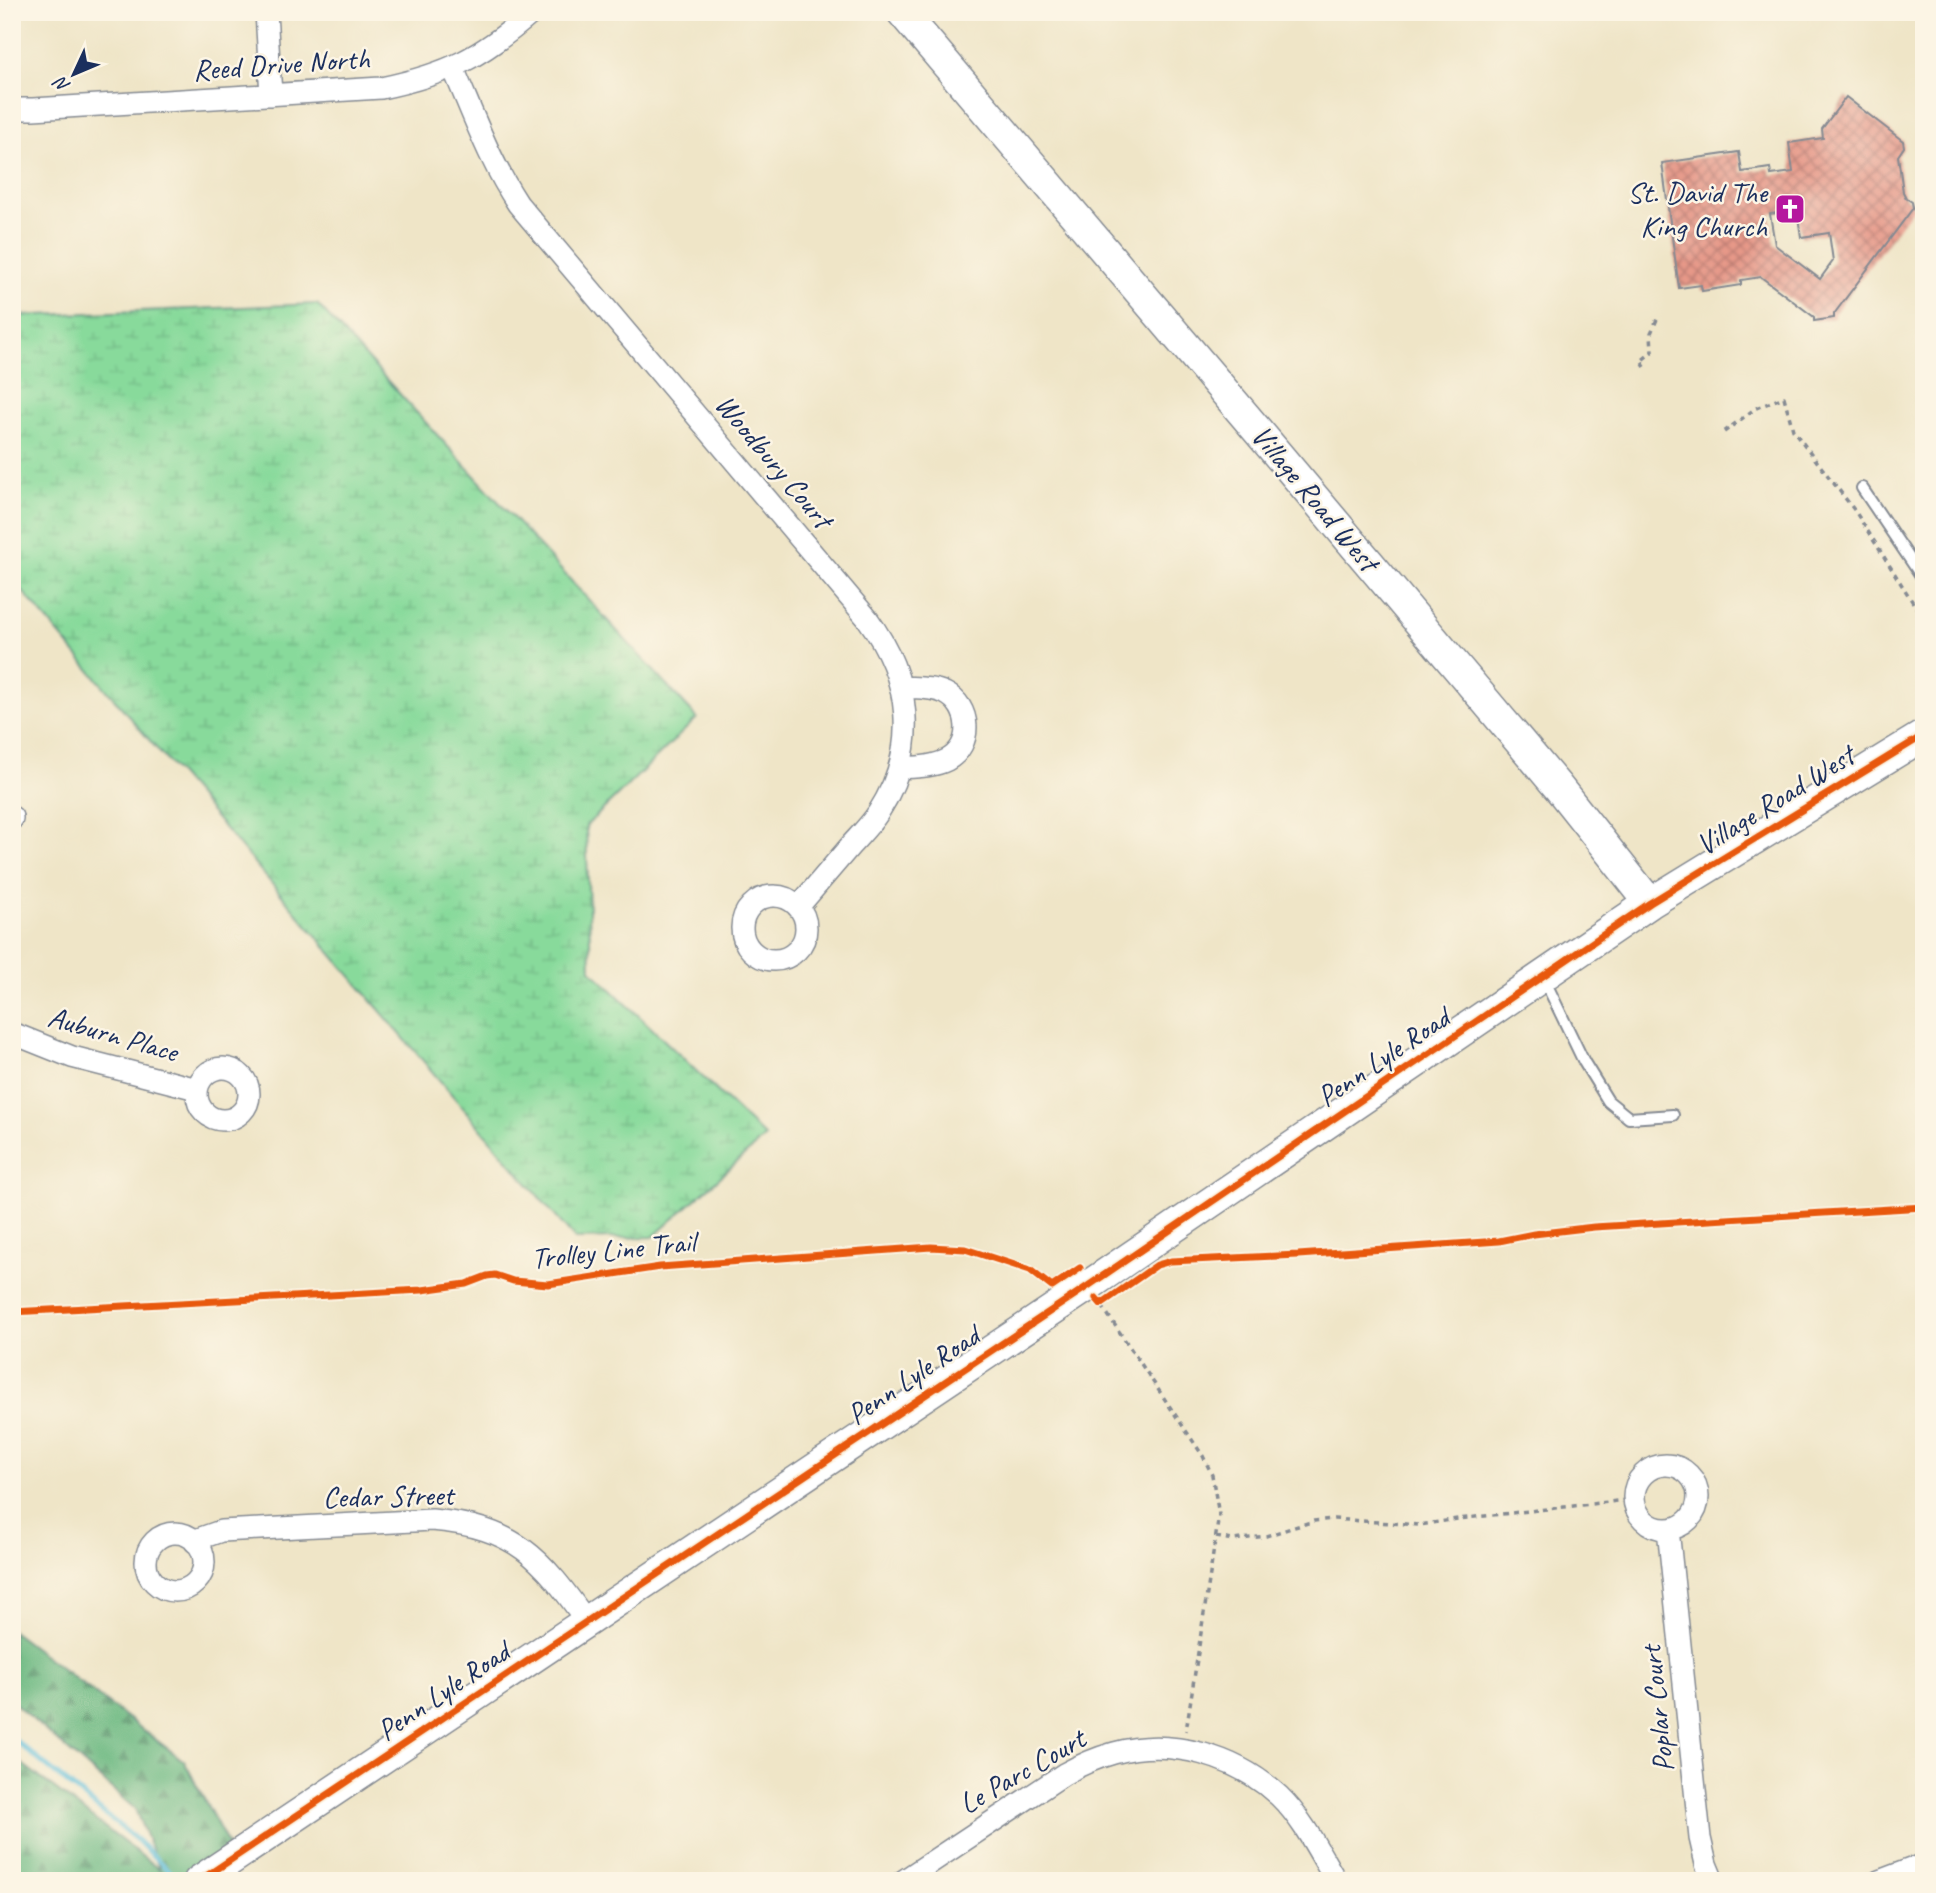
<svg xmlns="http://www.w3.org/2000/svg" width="1936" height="1893" viewBox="0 0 1936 1893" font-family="Caveat,sans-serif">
<defs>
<pattern id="forest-firs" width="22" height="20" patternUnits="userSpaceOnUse" patternTransform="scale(1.75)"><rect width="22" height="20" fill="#6eba83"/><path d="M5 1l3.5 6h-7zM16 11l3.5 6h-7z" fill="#5a986e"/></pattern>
<pattern id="wetland-marsh" width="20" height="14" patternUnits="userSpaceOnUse" patternTransform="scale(1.75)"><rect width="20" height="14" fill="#88da9b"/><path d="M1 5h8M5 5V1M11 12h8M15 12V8" fill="none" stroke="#75bb88"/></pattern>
<pattern id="building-cross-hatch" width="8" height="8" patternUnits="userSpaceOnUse" patternTransform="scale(1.75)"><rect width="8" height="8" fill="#e69888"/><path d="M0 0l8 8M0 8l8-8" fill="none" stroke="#ba7c72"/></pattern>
</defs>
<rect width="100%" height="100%" fill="#fcf5e5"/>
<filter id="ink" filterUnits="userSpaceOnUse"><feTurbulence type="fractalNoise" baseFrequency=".0143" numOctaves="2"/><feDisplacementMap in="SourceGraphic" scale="14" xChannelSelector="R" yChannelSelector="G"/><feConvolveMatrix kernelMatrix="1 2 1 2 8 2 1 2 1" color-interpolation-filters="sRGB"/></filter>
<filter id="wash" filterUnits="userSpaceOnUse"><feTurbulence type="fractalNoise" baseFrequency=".00686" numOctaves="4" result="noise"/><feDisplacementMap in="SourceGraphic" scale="28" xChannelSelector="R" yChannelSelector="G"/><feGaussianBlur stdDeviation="1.57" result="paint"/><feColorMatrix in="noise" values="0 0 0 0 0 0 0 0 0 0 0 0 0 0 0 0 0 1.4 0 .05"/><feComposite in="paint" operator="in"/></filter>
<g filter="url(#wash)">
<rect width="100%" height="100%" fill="#efe5c7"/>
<path fill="url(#forest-firs)" stroke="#447470" stroke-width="2" d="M12,1631l172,130 52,99 -23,21h-201v-125l148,114 -25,-61 -123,-108z"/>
<path fill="url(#wetland-marsh)" stroke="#52847c" stroke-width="2" d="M317,304l380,414 -111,108 5,144 174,167 -112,100 -78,2 -563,-660v-263z"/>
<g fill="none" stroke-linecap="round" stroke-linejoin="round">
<path stroke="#5cbdda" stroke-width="5" d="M12,1738l126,103 35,34"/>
</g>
<g id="blocks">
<path fill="url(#building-cross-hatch)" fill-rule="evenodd" d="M1846,97l57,44 1,6 -6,9 5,36 3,6 6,4 1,6 -79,106v4l-20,3v-4l-53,-40 -20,3v5l-39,6 -1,-6 -22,3 -17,-125 77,-11 3,20 28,-4 1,7 22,-3 -4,-29 34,-5 -1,-9zM1797,210l4,27 28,-4 4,28 -13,18 -45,-34 -5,-31z"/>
</g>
</g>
<g filter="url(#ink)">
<use href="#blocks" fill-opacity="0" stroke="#858a92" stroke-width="2"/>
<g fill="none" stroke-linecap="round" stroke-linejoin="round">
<g stroke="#858a92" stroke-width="14">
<path id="lane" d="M1862,488l62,92
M1544,979l40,83 24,39 21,17 44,-3"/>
</g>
<g stroke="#858a92" stroke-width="24">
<path id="street" d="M266,12l5,83
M453,68c20,46 37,94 65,136l349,414c44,60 53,130 11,195 -7,11 -18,22 -27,32 -18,21 -35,41 -53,62
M12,109h21l348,-21c68,-14 100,-31 152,-76
M899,768c16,-1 34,-1 48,-8 27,-15 24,-54 -2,-67 -13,-6 -29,-5 -43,-6
M12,817v2
M742 928a32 32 0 1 1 64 0a32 32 0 1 1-64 0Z
M12,1033l60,24 125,32
M197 1094a26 26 0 1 1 52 0a26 26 0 1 1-52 0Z
M1634 1497a32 32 0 1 1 64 0a32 32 0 1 1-64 0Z
M1668,1529l32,309 6,26 7,17
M146 1562a29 29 0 1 1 58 0a29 29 0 1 1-58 0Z
M195,1542l6,-4 20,-7 211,-11c83,7 109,37 155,102
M903,1881l161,-107c16,-9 32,-16 50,-21 57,-16 122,3 165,43 24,23 40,56 57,85
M1879,1881l45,-17"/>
</g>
<g stroke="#858a92" stroke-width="33">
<path id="secondary" d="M902,12l361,425 295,350 92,116
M199,1881l889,-595 562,-383 274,-168"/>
</g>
<path stroke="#858a92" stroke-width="3.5" stroke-dasharray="5 5" stroke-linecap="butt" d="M1645,367l-4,-6 11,-9 -1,-19 7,-16
M1724,432l32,-24 28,-11 9,33 62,81 69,109
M1102,1306l101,150 9,19 7,40 -33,216
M1216,1537l17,3 33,-4 48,-15 20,-2 85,6 39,-6 177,-20"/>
<use href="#lane" stroke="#fff" stroke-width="10"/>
<use href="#street" stroke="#fff" stroke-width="21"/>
<use href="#secondary" stroke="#fff" stroke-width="30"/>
<g stroke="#fcf5e5" stroke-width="11">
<path id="cycleway" d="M1096,1298l5,6 56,-39 14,-4 127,-6 201,-14 35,-7 60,-7 330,-20
M12,1312l410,-22 44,-6 21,-8 8,-1 18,6 35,3 112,-17 271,-20 34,2 65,21 22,17 28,-19
M199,1881l889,-595 562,-383 274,-168"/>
</g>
<use href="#cycleway" stroke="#e8590c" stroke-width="7"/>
</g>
</g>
<defs>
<g id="church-square" transform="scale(1.575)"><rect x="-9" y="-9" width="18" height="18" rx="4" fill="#b5179e" stroke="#fcf5e5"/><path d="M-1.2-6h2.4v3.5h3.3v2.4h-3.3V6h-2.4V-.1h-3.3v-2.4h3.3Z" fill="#fff"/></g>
</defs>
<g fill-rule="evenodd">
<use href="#church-square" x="1790" y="209"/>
</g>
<g text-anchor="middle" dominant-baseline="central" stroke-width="5" stroke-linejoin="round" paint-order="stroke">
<g font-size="30" fill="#1b2f5e" stroke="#fcf5e5">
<text transform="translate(281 64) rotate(-4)">Reed Drive North</text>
<text transform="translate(774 461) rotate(50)">Woodbury Court</text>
<text transform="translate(1315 498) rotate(50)">Village Road West</text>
<text transform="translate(1775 800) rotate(-32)">Village Road West</text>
<text transform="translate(113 1034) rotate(16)">Auburn Place</text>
<text transform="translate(1383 1057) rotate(-34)">Penn Lyle Road</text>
<text transform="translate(613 1250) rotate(-6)">Trolley Line Trail</text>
<text transform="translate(913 1375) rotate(-34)">Penn Lyle Road</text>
<text transform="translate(388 1496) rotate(-1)">Cedar Street</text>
<text transform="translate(443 1691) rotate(-34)">Penn Lyle Road</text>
<text transform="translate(1657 1709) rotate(-96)">Poplar Court</text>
<text transform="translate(1022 1771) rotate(-30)">Le Parc Court</text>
</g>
<g font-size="30" fill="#1b2f5e" stroke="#fcf5e5" text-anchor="end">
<text x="1767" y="192">St. David The<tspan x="1767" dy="34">King Church</tspan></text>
</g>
</g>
<rect width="1936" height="1893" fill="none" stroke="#fcf5e5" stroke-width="42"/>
<g transform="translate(74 74) rotate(226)" stroke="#fcf5e5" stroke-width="5" paint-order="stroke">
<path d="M0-5L12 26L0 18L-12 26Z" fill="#1b2f5e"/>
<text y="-10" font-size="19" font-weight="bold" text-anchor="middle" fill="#1b2f5e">N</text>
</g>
</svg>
